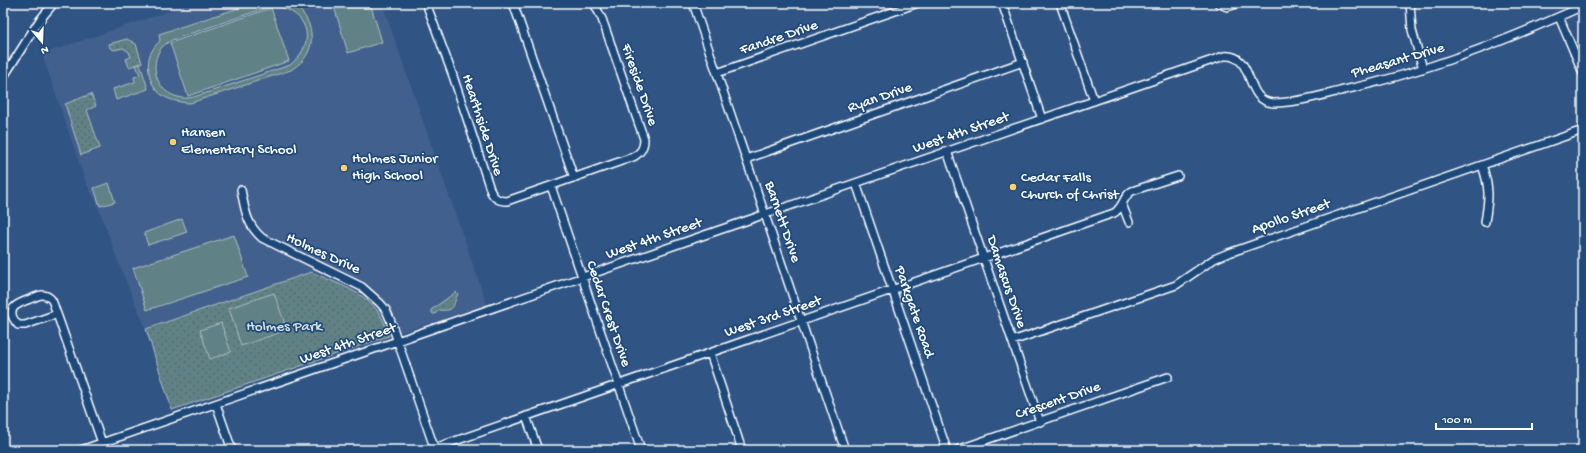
<svg xmlns="http://www.w3.org/2000/svg" width="1586" height="453" viewBox="0 0 1586 453" font-family="'Gochi Hand',sans-serif">
<defs>
<pattern id="grass-dots" width="8" height="8" patternUnits="userSpaceOnUse"><rect width="8" height="8" fill="#608185"/><path d="M2 2h.1M6 6h.1" fill="none" stroke="#57696b" stroke-width="1.8" stroke-linecap="round"/></pattern>
</defs>
<rect width="100%" height="100%" fill="#305484"/>
<filter id="ink" filterUnits="userSpaceOnUse"><feTurbulence type="fractalNoise" baseFrequency=".025" numOctaves="2"/><feDisplacementMap in="SourceGraphic" scale="8" xChannelSelector="R" yChannelSelector="G"/><feConvolveMatrix kernelMatrix="1 2 1 2 8 2 1 2 1" color-interpolation-filters="sRGB"/></filter>
<g filter="url(#ink)">
<path fill="#43618e" d="M193,3h189l105,302 -98,31 -7,-19 -71,-45 -165,57 -25,-60 -25,-68 -9,-16 -45,-131z"/>
<path fill="url(#grass-dots)" stroke="#b0c0c2" d="M127,39l9,5 6,19 -13,4 -3,-8 5,-2 -2,-5 -6,-4 -9,2 -4,-2 -1,-4z
M91,94l5,12 -9,4 13,38 -19,7 -16,-51z
M311,272c24,11 56,20 70,44 4,6 5,14 8,20l-217,74 -26,-81z
M456,292l2,2c-6,10 -1,18 -19,16l-4,4h-2l-2,-4z"/>
<path fill="#608185" stroke="#b0c0c2" fill-rule="evenodd" d="M254,3c9,0 26,-2 34,0 23,8 31,40 15,57 -3,4 -8,7 -12,10l-101,33c-20,-1 -38,-8 -41,-31 -1,-7 -1,-15 3,-21 2,-4 5,-7 8,-10l-1,-7zM271,6c5,1 11,1 15,3 27,12 26,39 4,56l-96,32c-6,1 -11,2 -16,0 -22,-5 -30,-33 -16,-50 3,-3 7,-5 10,-7z
M333,3h37l12,39 -34,11z
M271,8l18,53 -101,35 -18,-53z
M140,64l8,25 -32,11 -3,-11 22,-7 -1,-5 6,-2 -4,-10z
M109,183l6,19 -15,4 -6,-18z
M182,219l5,13 -39,13 -4,-12z
M234,235l14,42 -101,33 -14,-42z
M274,293l13,37 -46,16 -12,-38z
M221,323l10,29 -21,7 -10,-29z"/>
<g fill="none" stroke-linecap="round" stroke-linejoin="round">
<g stroke="#fff" stroke-width="10">
<path id="minor" d="M426,3l27,73 38,116c4,7 8,9 16,9l126,-44c8,-4 11,-9 11,-18l-42,-120 -8,-16
M513,3l61,175
M693,3l152,447
M1002,3l40,116
M1061,3v3l33,95
M1218,3l9,4 13,-4
M1410,3l2,27 11,39
M1559,17l24,56
M717,73l201,-70
M3,78l36,-57 15,-18
M947,151l93,271
M746,159l277,-97
M1482,165c8,23 7,33 3,57
M856,183l91,267
M551,186l90,264
M241,190c4,19 5,34 21,48l100,49 18,16 6,7 4,9 45,131
M1122,204l7,18
M57,314c-2,-4 -3,-11 -6,-15 -2,-2 -6,-4 -9,-4 -4,0 -8,3 -12,4 -14,5 -26,10 -12,26h7l32,-11 45,129
M1012,341l164,-56 38,-26 12,-5 357,-124
M710,353l32,97
M216,404l16,46
M526,416l12,34
M81,450l1143,-394c32,-3 19,46 50,47 21,0 46,-7 66,-12 86,-19 163,-49 243,-85
M429,450l685,-237c10,-6 8,-16 18,-22l46,-15
M957,450l211,-73"/>
</g>
<use href="#minor" stroke="#1f4a7a" stroke-width="7"/>
</g>
</g>
<g fill="#ffd166" stroke="#1f4a7a" stroke-width="1.5">
<circle cx="173" cy="142" r="4"/>
<circle cx="344" cy="168" r="4"/>
<circle cx="1013" cy="187" r="4"/>
</g>
<g text-anchor="middle" dominant-baseline="central" stroke-width="3.5" stroke-linejoin="round" paint-order="stroke">
<g font-size="15" fill="#fff" stroke="#1f4a7a">
<text transform="translate(779 38) rotate(-19)">Fandre Drive</text>
<text transform="translate(1398 61) rotate(-16)">Pheasant Drive</text>
<text transform="translate(639 85) rotate(71)">Fireside Drive</text>
<text transform="translate(880 98) rotate(-19)">Ryan Drive</text>
<text transform="translate(482 125) rotate(72)">Hearthside Drive</text>
<text transform="translate(961 133) rotate(-19)">West 4th Street</text>
<text transform="translate(1291 217) rotate(-19)">Apollo Street</text>
<text transform="translate(782 222) rotate(71)">Barnett Drive</text>
<text transform="translate(654 239) rotate(-19)">West 4th Street</text>
<text transform="translate(323 254) rotate(25)">Holmes Drive</text>
<text transform="translate(1006 282) rotate(71)">Damascus Drive</text>
<text transform="translate(914 312) rotate(71)">Parkgate Road</text>
<text transform="translate(608 314) rotate(71)">Cedar Crest Drive</text>
<text transform="translate(773 317) rotate(-19)">West 3rd Street</text>
<text transform="translate(348 344) rotate(-19)">West 4th Street</text>
<text transform="translate(1058 401) rotate(-19)">Crescent Drive</text>
</g>
<g font-size="15" fill="#fff" stroke="#1f4a7a" text-anchor="start">
<text x="181" y="133">Hansen<tspan x="181" dy="17">Elementary School</tspan></text>
<text x="352" y="159">Holmes Junior<tspan x="352" dy="17">High School</tspan></text>
<text x="1021" y="178">Cedar Falls<tspan x="1021" dy="17">Church of Christ</tspan></text>
</g>
<g font-size="15" fill="#d7e0e0" stroke="#1f4a7a">
<text x="284" y="327">Holmes Park</text>
</g>
</g>
<rect width="1586" height="453" fill="none" stroke="#1f4a7a" stroke-width="16"/>
<rect x="8" y="8" width="1570" height="437" fill="none" stroke="#fff" stroke-width="1.5" filter="url(#ink)"/>
<g transform="translate(42 42) rotate(161)" stroke="#1f4a7a" stroke-width="3" paint-order="stroke">
<path d="M0-3L7 15L0 10L-7 15Z" fill="#ffffff"/>
<text y="-6" font-size="11" font-weight="bold" text-anchor="middle" fill="#ffffff">N</text>
</g>
<path d="M1436 423v6h96v-6" fill="none" stroke="#ffffff" stroke-width="2"/>
<text x="1442" y="423" font-size="12" fill="#ffffff" stroke="#1f4a7a" stroke-width="3" paint-order="stroke">100 m</text>
</svg>
